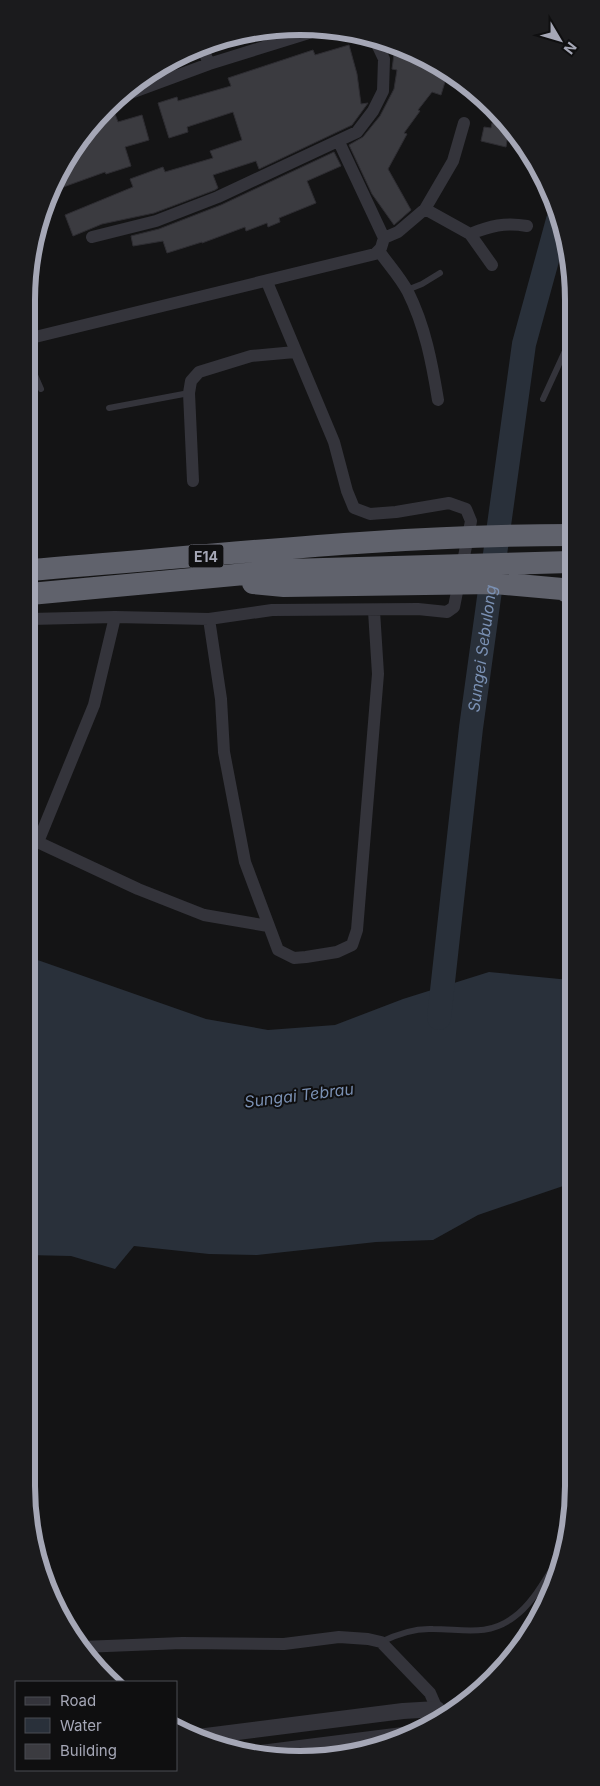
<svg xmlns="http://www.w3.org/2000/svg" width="600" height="1786" viewBox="0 0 600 1786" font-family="Inter,sans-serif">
<rect width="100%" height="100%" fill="#141415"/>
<path fill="#29303a" d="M29,957l177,62 62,11 67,-5 68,-26 86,-27 81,8 -1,204 -91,31 -45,25 -57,2 -119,13 -48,-1 -75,-8 -19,23 -44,-13 -44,-1z"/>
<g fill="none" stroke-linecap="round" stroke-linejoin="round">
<path stroke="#29303a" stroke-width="24" id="s1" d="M439,1018l32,-290 53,-384 34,-124"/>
</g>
<path fill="#3b3b40" stroke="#2e2d32" d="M349,45l8,29 4,30 7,-1 -16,22 -93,44 -3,-8 -43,14 5,13 -3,2 -61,23 -52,11 -29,12 -8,-21 68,-28 -3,-8 33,-12 2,5 48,-14 -3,-7 32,-11 -9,-28 -46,15 1,5 -19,6 -11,-35 19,-6 1,4 53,-15 -3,-8 85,-28 2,5z
M395,47l42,16 11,9 -7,23 -9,-3 -14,18 2,1 -16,22 3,1 -19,35 23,41 -17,15 -22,-31 -23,-49 14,-8 17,-21 14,-27 3,-19 -5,-1z
M115,114l3,8 24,-7 7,25 -24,7 6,19 -25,8 -1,-2 -50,18 18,-42 30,-30z
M492,123l16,4 11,15 -12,-2 -1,7 -25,-6 3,-14 7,1z
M334,152l7,14 -34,15 9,22 -37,15 1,4 -12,5 -1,-4 -21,8 -1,-4 -43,16v-1l-35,11 -4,-12 -30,5 -2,-10 28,-7 62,-24z"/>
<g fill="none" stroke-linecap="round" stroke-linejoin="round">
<path stroke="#34343b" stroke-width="6" d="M407,290l15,-6 18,-11
M31,366l10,23
M543,399l28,-61
M109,408l80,-15
M381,1642c16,-8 33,-14 52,-13 30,0 55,8 81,-12 21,-15 34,-44 49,-65"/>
<path stroke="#34343b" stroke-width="12" d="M203,49l6,15
M125,95l84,-31 103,-32
M425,209l28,-48 11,-38
M470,234c20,-8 35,-12 57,-8
M92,237l64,-16 62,-24 139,-65 16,-21 10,-20 1,-32 -9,-19
M384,238l14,-6 27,-23 45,25 22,31
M379,251c9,13 22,27 29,41 17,34 24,71 30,108
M31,338l344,-84 6,-6 3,-10 -45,-96
M193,481l-4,-88 2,-12 8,-9 52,-16 44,-4
M30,619l85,-2 94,2 63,-9 146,-1 29,3 7,-5 17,-86 -5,-12 -17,-6 -53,9 -26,2 -16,-6 -7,-17 -13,-49 -67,-160
M209,619l12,80 3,53 21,110 33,88 16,8 12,-1 31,-5 15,-7 5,-15 21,-256 -4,-63
M29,838l109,51 66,26 64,11
M38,842l56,-137 21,-88
M82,1647l100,-4 102,1 55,-7 29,2 13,3 49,51 7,16v9"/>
<path stroke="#34343b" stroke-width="16" d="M198,1737l205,-26 34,-2
M253,1754l150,-19"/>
<path stroke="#60626c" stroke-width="22" d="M30,570c180,-14 360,-35 541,-35
M253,583l31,3 211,-3 67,6 9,5
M30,594l258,-24 283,-8"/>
</g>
<g text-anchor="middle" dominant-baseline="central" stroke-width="4" stroke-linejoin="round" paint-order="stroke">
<rect fill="#0f0f10" stroke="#787984" stroke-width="1" x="188.5" y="544.5" width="35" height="23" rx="4"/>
<g font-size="14" font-weight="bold" fill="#a5a7b6">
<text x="206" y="556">E14</text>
</g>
<g font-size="16" font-style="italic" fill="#7a90b3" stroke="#0f0f10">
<text stroke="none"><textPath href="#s1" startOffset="372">Sungei Sebulong</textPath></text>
<text transform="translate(299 1095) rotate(-7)">Sungai Tebrau</text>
</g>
</g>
<path d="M0 0H600V1786H0ZM300 35H300A265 265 0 0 1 565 300V1486A265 265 0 0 1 300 1751H300A265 265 0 0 1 35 1486V300A265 265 0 0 1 300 35Z" fill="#1b1b1d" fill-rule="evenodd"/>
<path fill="none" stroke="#a5a7b6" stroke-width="6" d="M300 35H300A265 265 0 0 1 565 300V1486A265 265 0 0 1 300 1751H300A265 265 0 0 1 35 1486V300A265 265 0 0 1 300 35Z"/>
<rect x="15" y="1681" width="162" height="90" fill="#0f0f10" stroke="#4b4c52"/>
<rect x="25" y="1697" width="25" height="8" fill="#34343b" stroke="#4b4c52"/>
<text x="60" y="1706" font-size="15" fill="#a5a7b6">Road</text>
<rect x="25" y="1718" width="25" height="15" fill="#29303a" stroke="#4b4c52"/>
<text x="60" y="1731" font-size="15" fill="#a5a7b6">Water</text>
<rect x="25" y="1744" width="25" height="15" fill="#3b3b40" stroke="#4b4c52"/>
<text x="60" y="1756" font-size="15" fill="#a5a7b6">Building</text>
<g transform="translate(560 40) rotate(128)" stroke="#0f0f10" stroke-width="4" paint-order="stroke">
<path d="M0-4L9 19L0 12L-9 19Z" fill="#a5a7b6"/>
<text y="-8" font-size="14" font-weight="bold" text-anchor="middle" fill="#a5a7b6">N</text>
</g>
</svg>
